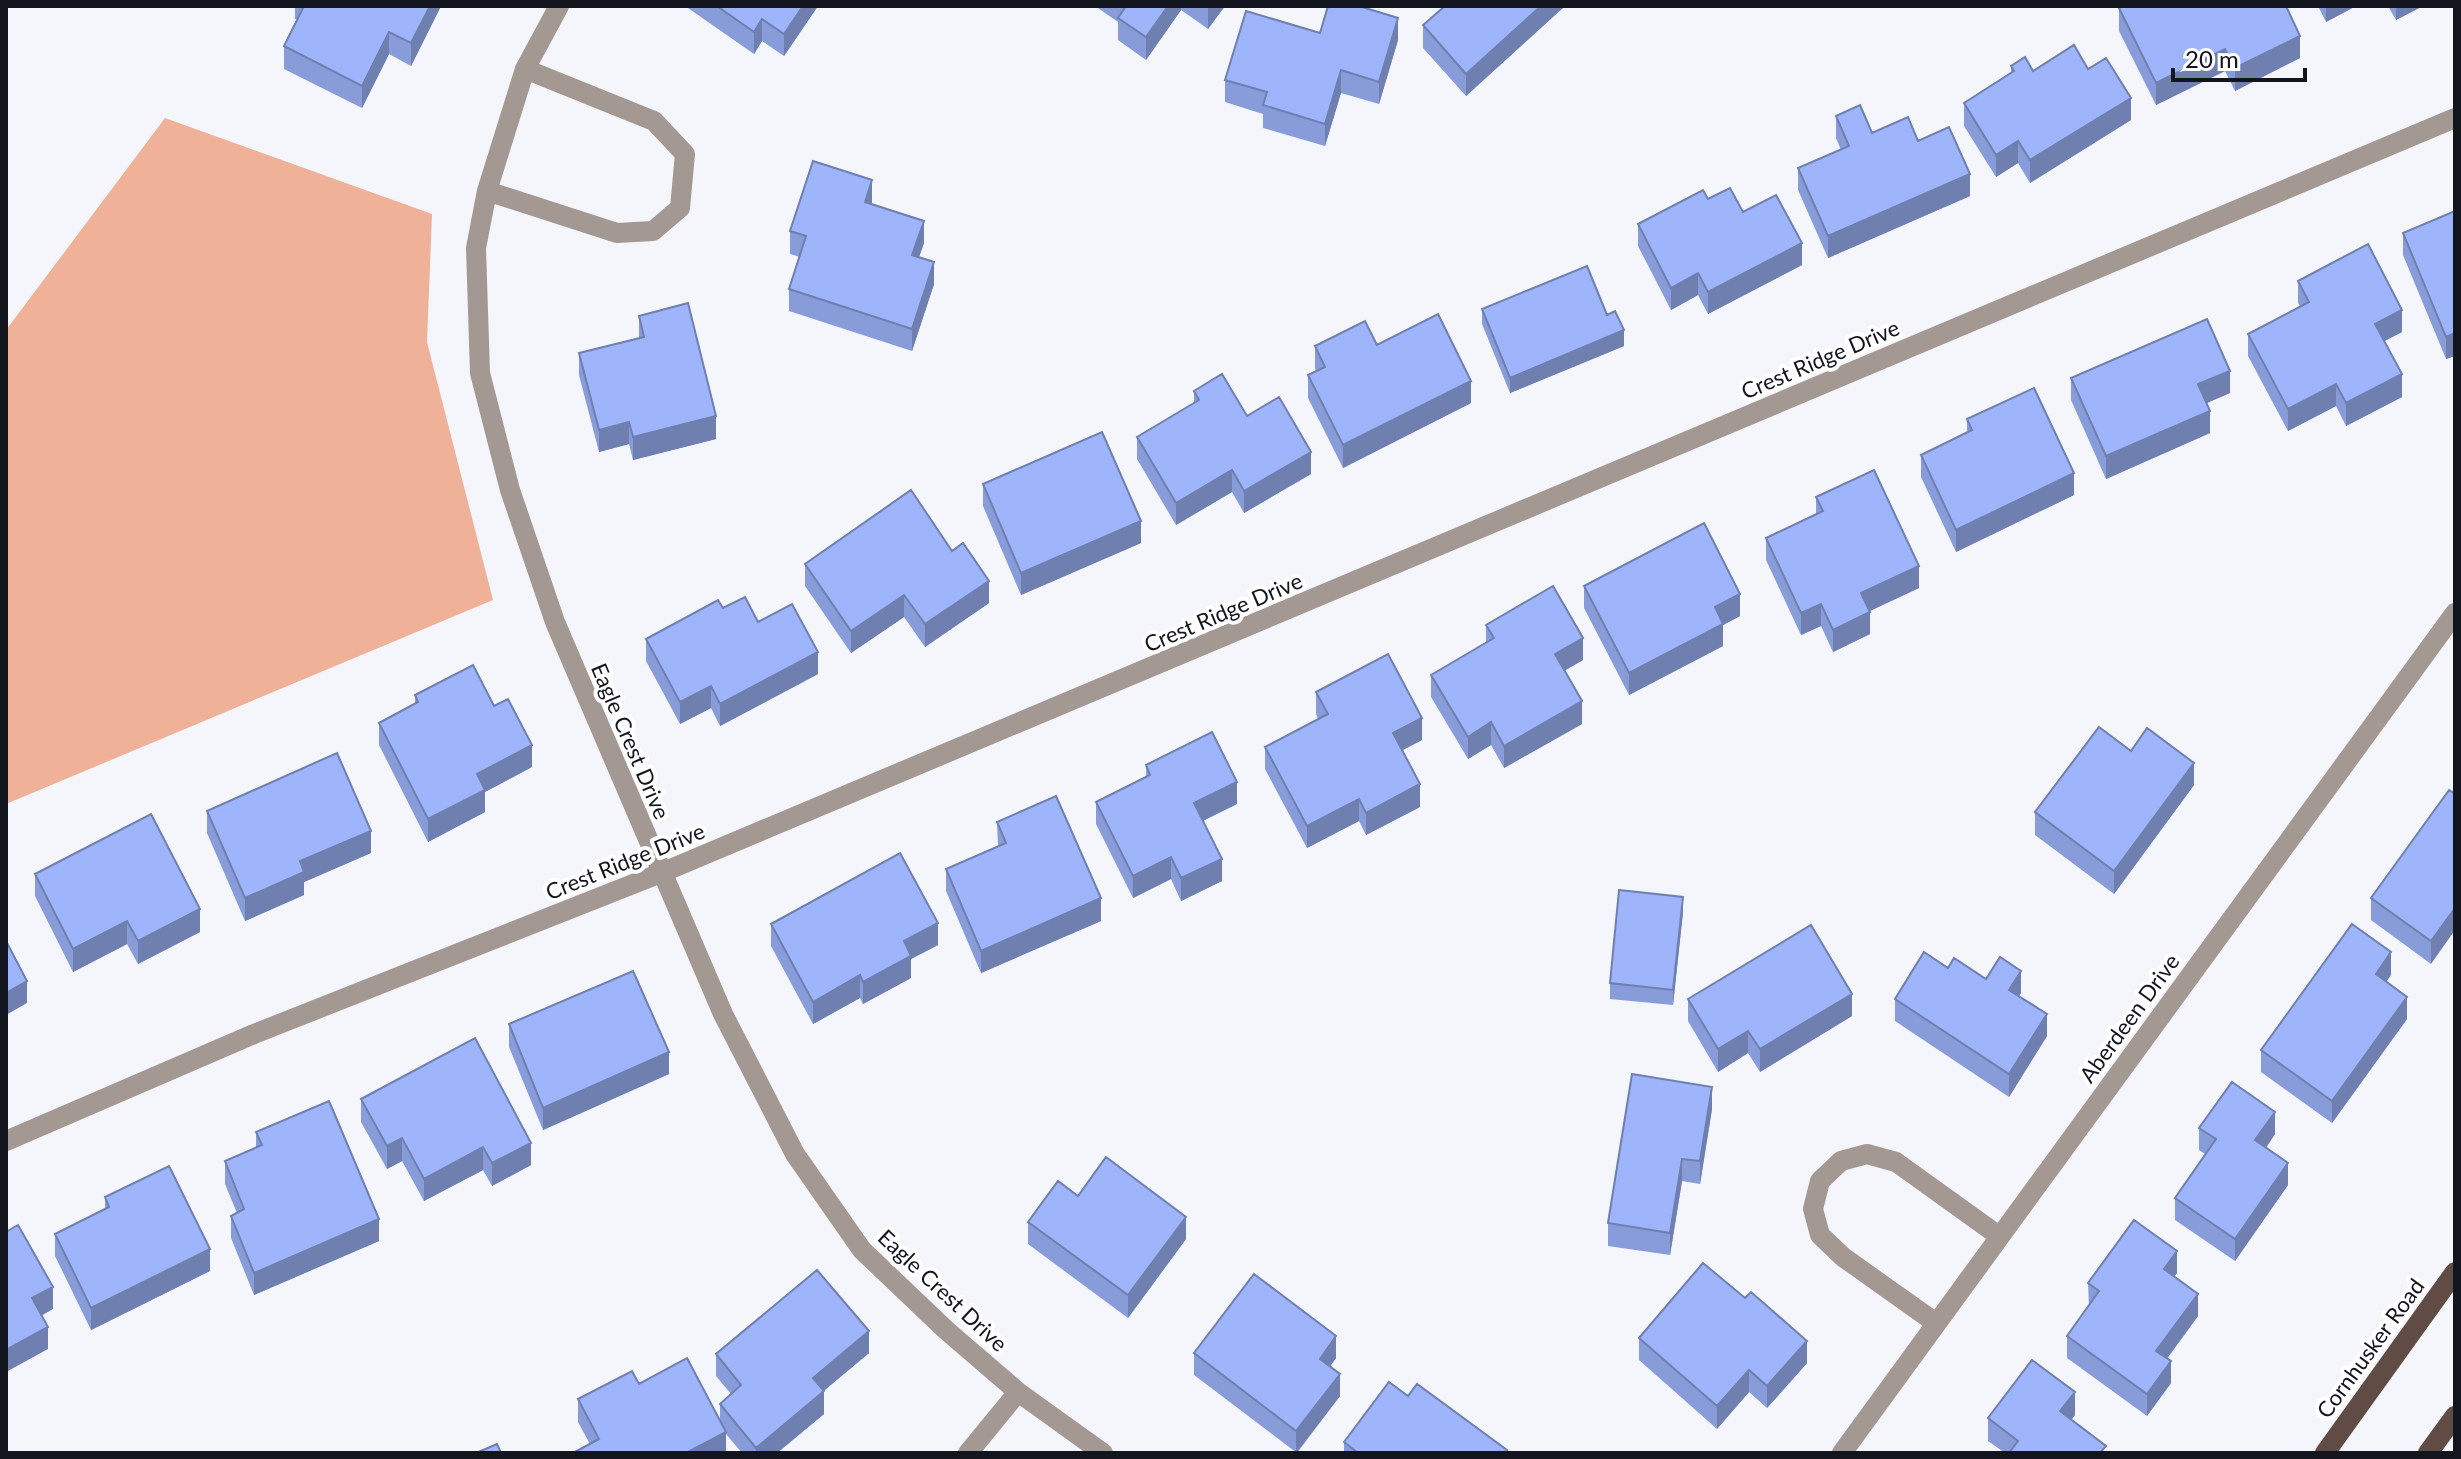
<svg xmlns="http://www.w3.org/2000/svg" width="2461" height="1459" viewBox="0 0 2461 1459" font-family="Lato,sans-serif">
<rect width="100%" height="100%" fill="#f4f6fb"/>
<path fill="#efb299" d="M165,118l267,96 -5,128 66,258 -487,204v-474z"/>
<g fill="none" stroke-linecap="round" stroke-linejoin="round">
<path stroke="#a49893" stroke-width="20" d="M559,6l-34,63 -38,122 -11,57 4,125 30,117 45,132 168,392 72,140 67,96 84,80 72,62 85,61
M487,191l130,42 36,-2 27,-23 5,-54 -31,-33 -129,-52
M6,1141l248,-107 407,-161 1794,-755
M1936,1323l-93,-66 -23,-22 -7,-26 7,-28 21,-20 26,-7 29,8 103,74
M968,1453l50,-61
M1842,1453l613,-840"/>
<path stroke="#604c44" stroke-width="20" d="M2325,1453l130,-181
M2428,1453l27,-37"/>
</g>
<path fill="#889cd9" d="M295,6h146l-30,60 -22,-12 -27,54 -78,-39v-23l13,-26 -2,-1z
M685,6h133l-34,50 -22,-15 -8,13z
M1095,6h130l-17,23 -27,-19 -35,50 -28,-20v-18z
M1445,6h120l-99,90 -43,-48v-23z
M2318,6h38l-30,16z
M2388,6h35l-27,14z
M2119,8l181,50 -65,33 -10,-20 -69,34 -37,-74z
M1320,33l78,7 -19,64 -38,-11 -16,53 -62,-18v-14l-38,-12v-22z
M2011,66l22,5 55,-2 43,51 -101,63 -12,-20 -22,14 -32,-51v-23l47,-29z
M1836,116l36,17 98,63 -142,62 -30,-68v-22l43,-18 -5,-12z
M1708,199l35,13 59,53 -94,49 -10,-19 -27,15 -33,-64v-22z
M872,202l-1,2 53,39 -5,14 15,27 -22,67 -123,-40v-22l11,-32 -10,-3v-23z
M2455,211v145l-9,3 -43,-104v-22z
M2298,281l104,51 -18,9 18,56 -56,29 -10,-20 -48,25 -40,-75v-22l52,-28 -2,-3z
M1482,309l125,6 17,31 -114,47 -28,-69z
M639,316l77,123 -83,21 -4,-16 -30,8 -20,-77v-22l60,-15z
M1315,346l156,57 -128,65 -35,-70v-23l8,-4 -1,-3z
M2071,378l159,15 -24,10 4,30 -104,46 -35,-79z
M1194,391l53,25 64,58 -67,39 -12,-21 -56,33 -39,-66v-22l57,-34z
M1967,419l107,76 -118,57 -35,-75v-22l46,-23z
M983,484l158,59 -120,52 -38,-89z
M1816,497l103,91 -49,23v23l-37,18 -12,-26 -20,9 -35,-75v-22l50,-24z
M805,564l184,39 -64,44 -21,-30 -53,36 -46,-67z
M1584,586l156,30 -17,9v21l-94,49 -45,-87z
M723,608l35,14 60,52 -98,52 -9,-18 -31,16 -34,-63v-22z
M1486,625l97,35 -19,11 18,53 -78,44 -13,-23 -23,14 -37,-62v-22l55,-32z
M1316,692l106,48 -19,10 17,57 -54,28 -7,-14 -52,27 -42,-79v-22l53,-28 -2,-5z
M415,695l79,11 38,61 -47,25v20l-57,30 -49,-97v-22l36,-19z
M2131,751l63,34 -80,109 -79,-59v-23z
M1146,765l91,39 -34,17 19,60 -41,20 -10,-22 -38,19 -37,-74v-22l50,-25z
M2449,790l-18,174 -60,-44v-22z
M207,811l164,42 -67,29v13l-59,26 -38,-88z
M997,822l104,99 -120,52 -35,-82v-22l52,-23z
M35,874l165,58 -62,32 -11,-20 -54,28 -38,-76z
M1683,912l-10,93 -63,-6v-16z
M771,924l167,21 -27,14v19l-48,26 -3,-6 -47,26 -42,-78z
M1948,968l38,11 35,14 -2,3 28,40 -38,61 -114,-76v-22z
M2391,975l-5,7 21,37 -75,104 -71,-51v-22z
M1688,999l164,17 -92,56 -12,-19 -30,19 -30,-51z
M509,1024l160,50 -126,56 -34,-83z
M361,1099l170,66 -39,21 -9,-16 -59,31 -22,-40 -15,8 -26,-47z
M1712,1109l-12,75 -18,-3 -12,74 -62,-9v-23z
M2199,1128l76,6 -9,14 22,37 -53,76 -60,-41v-22l30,-44 -6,-4z
M256,1132l123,109 -125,54 -23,-57v-22l6,-3 -12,-29v-23l31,-13z
M1078,1196l108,43 -58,79 -100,-74v-22z
M105,1197l105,74 -119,59 -36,-74v-22l50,-25z
M2177,1273l-3,4 24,39 -31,43 4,24 -24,33 -80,-58v-22l22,-30 -1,-23z
M1639,1338l168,25 -40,45 -18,-16 -32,37 -78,-69z
M869,1353l-46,38 1,23 -47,39h-35l-16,-19v19l-136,-9 -12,-22v-23l61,-15 81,36v-16l11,-10 -15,-18v-22z
M1194,1353l142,5 -6,8 10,30 -43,57 -103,-78z
M1408,1396l99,57h-163v-11z
M2075,1415l-4,5 35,33h-101l-17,-12v-23z"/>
<path fill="#6f7fb0" d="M430,6h11l-30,60v-23z
M803,6h15l-34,50v-22z
M1168,6h13v4l-35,50v-23z
M1209,6h16l-17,23v-22z
M1541,6h24l-99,90v-22z
M2326,6h30l-30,16z
M2396,6h27l-27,14z
M1398,18v22l-19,64v-22z
M762,19v22l-8,13v-22z
M389,32v22l-27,54v-22z
M2300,36v22l-65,33v-23z
M2225,49v22l-69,34v-22z
M1341,70v23l-16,53v-22z
M2131,98v22l-101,63v-23z
M2018,141v22l-22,14v-22z
M1970,174v22l-142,62v-22z
M872,180v22l-7,22v-22z
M924,221v22l-12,34v-22z
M1802,243v22l-94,49v-22z
M934,262v22l-22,67v-22z
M1698,273v22l-27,15v-22z
M2402,310v22l-27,14v-22z
M1624,330v16l-114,47v-15z
M2455,333v23l-9,3v-22z
M2230,371v22l-32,14v-23z
M2402,374v23l-56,29v-23z
M1471,381v22l-128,65v-23z
M2336,384v22l-48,25v-22z
M2210,411v22l-104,46v-23z
M716,416v23l-83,21v-23z
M629,422v22l-30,8v-22z
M1311,452v22l-67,39v-22z
M1232,470v22l-56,33v-22z
M2074,473v22l-118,57v-22z
M1141,521v22l-120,52v-22z
M1919,566v22l-58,27v-22z
M989,581v22l-64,44v-23z
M1740,594v22l-17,9v21l-94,49v-22l86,-66z
M904,595v22l-53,36v-22z
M1821,604v22l-20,9v-22z
M1870,612v22l-37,18v-22z
M1583,638v22l-28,16v-22z
M818,652v22l-98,52v-22z
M711,686v22l-31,16v-22z
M1582,701v23l-78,44v-22z
M1422,718v22l-29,15v-22z
M1491,722v23l-23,14v-22z
M532,745v22l-47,25v20l-57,30v-23l49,-45z
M2194,763v22l-80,109v-23z
M1237,782v22l-43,21v-22z
M1420,784v23l-54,28v-22z
M1359,799v22l-52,27v-22z
M371,831v22l-67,29v13l-59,26v-23l55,-37z
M1171,857v22l-38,19v-22z
M1222,859v22l-41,20v-23z
M1683,897v15l-10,93v-15z
M1101,898v23l-120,52v-22z
M2455,908v22l-24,34v-23z
M200,909v23l-62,32v-23z
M127,921v23l-54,28v-23z
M938,923v22l-27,14v19l-48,26v-22l41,-41z
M2391,952v23l-15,22v-23z
M2021,971v22l-12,19v-22z
M860,975v23l-47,26v-22z
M27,981v22l-21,12v-22z
M1852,994v22l-92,56v-23z
M2407,997v22l-75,104v-22z
M2047,1014v22l-38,61v-23z
M1748,1031v22l-30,19v-23z
M669,1052v22l-126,56v-22z
M1712,1087v22l-12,75v-23z
M2275,1112v22l-20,29v-23z
M402,1138v23l-15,8v-23z
M531,1143v22l-39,21v-23z
M483,1147v23l-59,31v-22z
M1682,1159v22l-12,74v-22z
M2288,1163v22l-53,76v-22z
M1186,1217v22l-58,79v-23z
M379,1219v22l-125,54v-22z
M210,1249v22l-119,59v-22z
M2177,1251v22l-13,18v-22z
M53,1287v22l-21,12v-23z
M2198,1294v22l-42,57v-22z
M48,1327v22l-42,23v-22z
M869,1331v22l-56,47v-22z
M1336,1336v22l-16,23v-22z
M1807,1341v22l-40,45v-22z
M2171,1361v22l-24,33v-22z
M1749,1370v22l-32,37v-23z
M1340,1374v22l-44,57v-22z
M824,1391v23l-47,39h-21v-5z
M2075,1392v23l-15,19v-23z
M726,1432v21h-40z"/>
<path fill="#9eb5fc" stroke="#6f7fb0" stroke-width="2" d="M304,6h126l-19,37 -22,-11 -27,54 -78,-40z
M717,6h86l-19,28 -22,-15 -8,13z
M1126,6h42l-22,31 -28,-19z
M1328,6h31l39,12 -19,64 -38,-12 -16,54 -62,-19 4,-13 -42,-12 21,-69 74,22z
M1445,6h96l-75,68 -43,-49z
M2124,6h162l14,30 -65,32 -10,-19 -69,34 -37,-75z
M2074,45l14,24 18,-11 25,40 -101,62 -12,-19 -22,14 -32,-52 50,-32 -3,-5 14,-9 8,14z
M1860,105l12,28 36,-16 10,24 31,-14 21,47 -142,62 -30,-68 51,-22 -13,-30z
M813,161l59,19 -7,22 59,19 -12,34 22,7 -22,67 -123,-40 17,-53 -16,-5z
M1730,188l13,24 33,-17 26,48 -94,49 -10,-19 -27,15 -33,-64 65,-34 5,9z
M2455,211v122l-9,4 -43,-104z
M2368,244l34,66 -27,14 27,50 -56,29 -10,-19 -48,25 -40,-75 61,-32 -11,-21z
M1587,266l20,49 8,-4 9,19 -114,48 -28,-69z
M688,303l28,113 -83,21 -4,-15 -30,8 -20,-77 65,-16 -5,-21z
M1438,314l33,67 -128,64 -35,-70 17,-8 -10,-21 50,-25 12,24z
M2207,319l23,52 -32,13 12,27 -104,45 -35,-78z
M1222,374l25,42 32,-19 32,55 -67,39 -12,-21 -56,33 -39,-66 62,-37 -5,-9z
M2034,388l40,85 -118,57 -35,-75 51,-25 -5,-11z
M1102,432l39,89 -120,52 -38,-89z
M1874,470l45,96 -58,27 9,19 -37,18 -12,-26 -20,9 -35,-75 57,-27 -7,-14z
M911,490l41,61 11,-8 26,38 -64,43 -21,-29 -53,36 -46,-67z
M1704,523l36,71 -25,13 8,17 -94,49 -45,-87z
M1553,586l30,52 -28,16 27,47 -78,45 -13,-24 -23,15 -37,-62 63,-37 -8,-13z
M745,597l13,25 34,-18 26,48 -98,52 -9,-18 -31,16 -34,-63 72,-39 5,8z
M1388,654l34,64 -29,15 27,51 -54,29 -7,-14 -52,27 -42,-79 63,-33 -12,-22z
M473,665l21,41 14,-7 24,46 -55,29 8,16 -57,29 -49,-96 39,-21 -3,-7z
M2099,727l32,24 16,-23 47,35 -80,108 -79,-59z
M1212,732l25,50 -43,21 28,56 -41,19 -10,-21 -38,19 -37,-74 54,-27 -4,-10z
M337,753l34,78 -71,30 4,11 -59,26 -38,-87z
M2449,790l6,4v114l-24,33 -60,-43z
M1056,796l45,102 -120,53 -35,-82 60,-26 -9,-21z
M151,814l49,95 -62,32 -11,-20 -54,28 -38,-75z
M900,853l38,70 -34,18 7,15 -48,26 -3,-7 -47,27 -42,-78z
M1619,890l64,7 -10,93 -63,-7z
M2352,924l39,28 -15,22 31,23 -75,104 -71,-51z
M1811,925l41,69 -92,55 -12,-18 -30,18 -30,-50z
M6,941l21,40 -21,12z
M1924,952l24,16 6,-10 32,21 14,-22 21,14 -12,19 38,24 -38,60 -114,-75z
M633,971l36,81 -126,56 -34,-84z
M475,1038l56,105 -39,20 -9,-16 -59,32 -22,-41 -15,8 -26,-47z
M1632,1074l80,13 -12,74 -18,-2 -12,74 -62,-10z
M2232,1082l43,30 -20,28 33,23 -53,76 -60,-41 41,-59 -17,-11z
M329,1101l50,118 -125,54 -23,-57 13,-7 -19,-48 37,-16 -6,-13z
M1106,1157l80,60 -58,78 -100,-73 30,-41 20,15z
M169,1166l41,83 -119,59 -36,-74 54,-27 -4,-10z
M2134,1220l43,31 -13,18 34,25 -42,57 15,10 -24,33 -80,-58 32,-45 -11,-8z
M18,1225l35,62 -21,11 16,29 -42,23v-118z
M1703,1263l42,35 6,-6 56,49 -40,45 -18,-16 -32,36 -78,-68z
M817,1270l52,61 -56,47 11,13 -68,57 -36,-44 21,-19 -25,-31z
M1254,1274l82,62 -16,23 20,15 -44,57 -102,-78z
M687,1358l39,74 -40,21h-113l26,-14 -21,-40 54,-28 7,13z
M2032,1360l43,32 -15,19 46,35 -6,7h-91l9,-12 -30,-23z
M1389,1382l19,14 9,-12 90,66 -2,3h-147l-14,-11z
M497,1444l4,9h-25z"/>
<g text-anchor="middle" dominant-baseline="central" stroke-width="8" stroke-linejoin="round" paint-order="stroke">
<g font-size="22" fill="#12151d" stroke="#fff">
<text transform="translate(1820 359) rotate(-23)">Crest Ridge Drive</text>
<text transform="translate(1223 612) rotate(-23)">Crest Ridge Drive</text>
<text transform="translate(631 741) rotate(67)">Eagle Crest Drive</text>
<text transform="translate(625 861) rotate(-22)">Crest Ridge Drive</text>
<text transform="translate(2129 1018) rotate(-54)">Aberdeen Drive</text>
<text transform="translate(943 1290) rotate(43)">Eagle Crest Drive</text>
<text transform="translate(2370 1348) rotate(-54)">Cornhusker Road</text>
</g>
</g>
<rect width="2461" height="1459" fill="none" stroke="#12151d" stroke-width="16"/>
<path d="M2173 68v12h132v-12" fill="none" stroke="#12151d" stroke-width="4"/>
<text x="2185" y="68" font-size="24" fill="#12151d" stroke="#ffffff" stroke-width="6" paint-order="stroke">20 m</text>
</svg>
